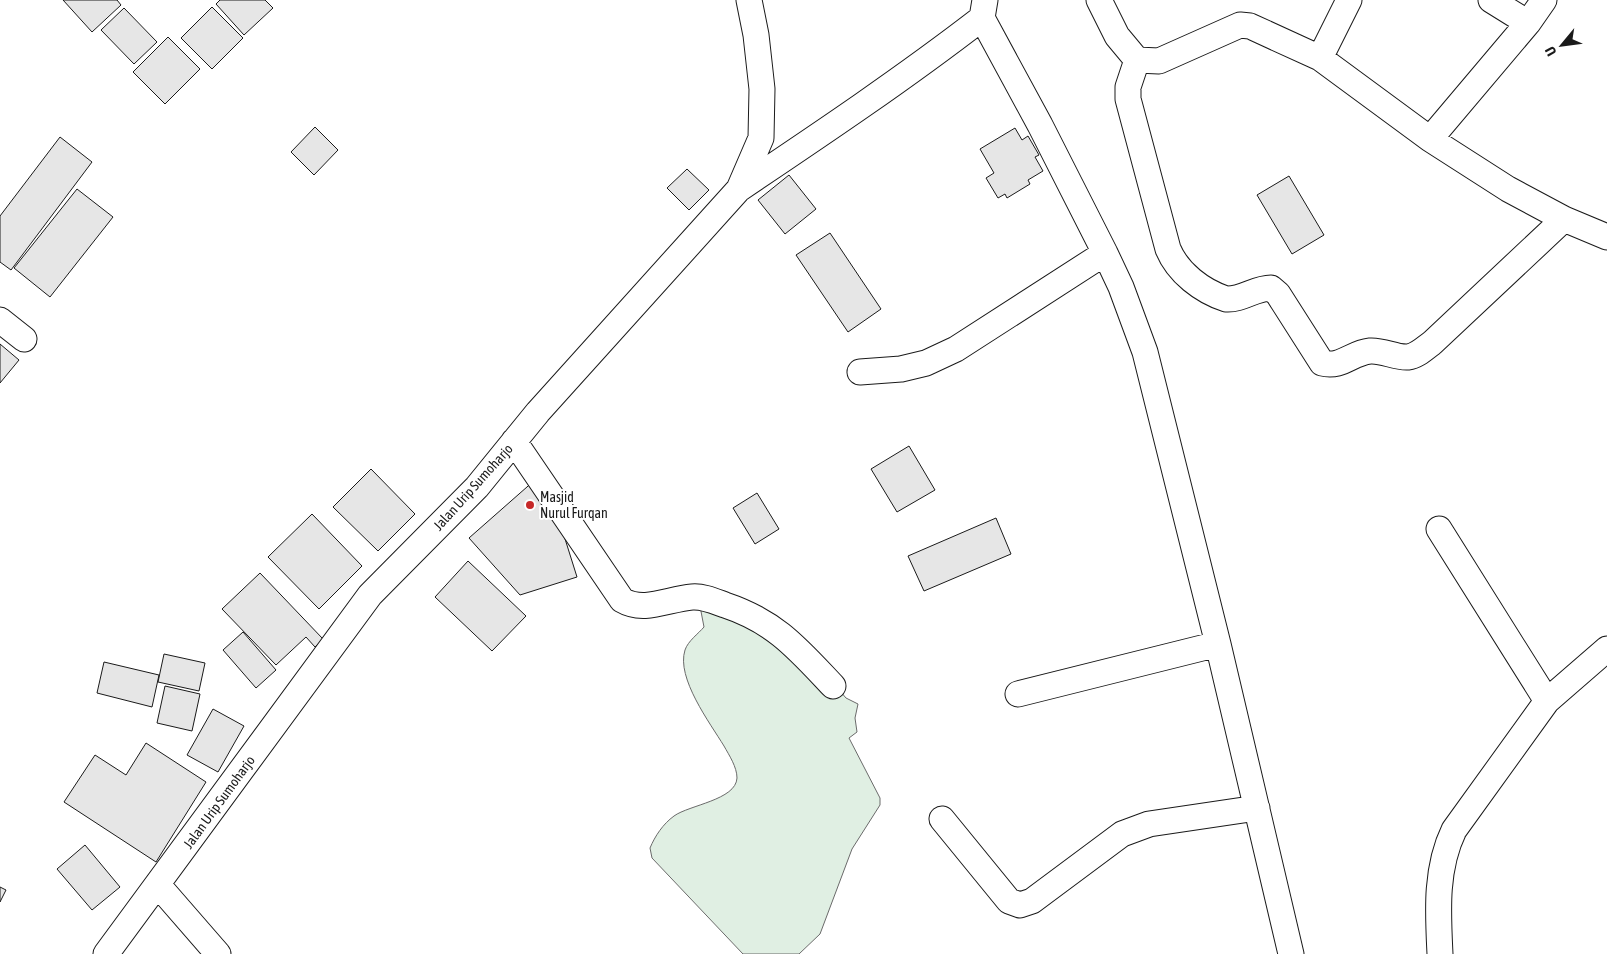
<svg xmlns="http://www.w3.org/2000/svg" width="1607" height="954" viewBox="0 0 1607 954" font-family="'Asap Condensed',sans-serif">
<rect width="100%" height="100%" fill="#fff"/>
<path fill="#e0efe3" stroke="#6a6a6a" d="M699,601l100,42 47,55 12,6 -3,14 2,14 -8,6 31,60v7l-28,44 -32,85 -21,20h-56l-91,-96 -2,-10c5,-12 13,-24 24,-32 15,-11 62,-16 63,-38 0,-11 -8,-23 -13,-32 -14,-23 -48,-68 -39,-96 3,-9 13,-16 19,-23z"/>
<path fill="#e6e6e6" stroke="#1a1a1a" d="M63,0h54l4,5 -29,27z
M220,0h45l8,8 -29,27 -28,-31z
M212,7l31,31 -31,31 -31,-31z
M124,8l33,34 -23,22 -33,-34z
M168,37l32,32 -35,35 -32,-32z
M315,127l23,23 -24,25 -23,-23z
M1015,128l7,12 6,-4 11,19 -4,2 8,14 -15,9 2,4 -23,14 -2,-4 -7,4 -12,-20 8,-5 -14,-24z
M60,137l32,25 -81,108 -11,-8v-46z
M687,169l22,21 -20,20 -22,-22z
M789,175l27,34 -31,25 -27,-34z
M1289,176l35,59 -32,19 -35,-59z
M77,189l36,28 -63,80 -36,-29z
M830,233l51,76 -33,23 -52,-77z
M0,344l19,16 -19,23z
M909,446l26,44 -38,22 -26,-43z
M371,469l44,45 -37,37 -45,-44z
M544,472l33,105 -57,18 -51,-57z
M757,493l22,36 -24,15 -22,-36z
M312,514l50,52 -43,43 -51,-52z
M996,518l15,36 -87,37 -16,-35z
M468,561l58,55 -34,35 -57,-54z
M260,573l63,66 -8,8 -9,-10 -30,28 -54,-56z
M243,632l33,38 -20,18 -33,-38z
M164,654l41,9 -6,28 -41,-9z
M104,662l55,13 -7,32 -55,-14z
M165,686l35,8 -8,37 -35,-8z
M213,709l31,17 -26,46 -31,-17z
M146,743l60,39 -50,80 -92,-60 31,-47 31,20z
M85,845l35,42 -28,23 -35,-41z
M0,887l6,3 -6,12z"/>
<g fill="none" stroke-linecap="round" stroke-linejoin="round">
<g stroke="#1a1a1a" stroke-width="27">
<path id="street" d="M1099,0l18,36 20,24 22,1 81,-36 10,1 70,32 110,81 78,50 56,30 43,18
M1491,0l37,23
M982,18l58,107 65,128 16,34 24,65 73,292 73,310
M1320,58l29,-58
M1137,60l-9,27v12l40,150c10,24 34,42 58,50 16,1 29,-11 45,-11l7,6 44,69c20,5 29,-10 48,-12 13,-1 26,7 38,6 9,-1 17,-9 24,-14l132,-124
M1430,139l98,-116 16,-23
M739,189c82,-55 164,-110 243,-171l3,-18
M0,320l24,19
M860,372l41,-3 25,-6 30,-14 149,-96
M514,441l108,159c22,13 46,-1 70,-3 11,-1 22,4 33,8 51,17 73,44 108,81
M1439,529l108,172
M1018,694l200,-50
M942,819l67,82 11,4 12,-4 90,-67 27,-10 108,-16
M158,885l60,69
M106,954l264,-359 107,-108 61,-75 201,-223 22,-51 1,-49 -6,-54 -7,-35
M1440,954c-2,-41 -5,-85 14,-124l93,-129 60,-52"/>
</g>
<use href="#street" stroke="#fff" stroke-width="25"/>
</g>
<circle fill="#c62828" stroke="#fff" stroke-width="2" cx="530" cy="505" r="5"/>
<g text-anchor="middle" dominant-baseline="central" stroke-width="4" stroke-linejoin="round" paint-order="stroke">
<g font-size="14" fill="#1a1a1a" stroke="#fff">
<text transform="translate(473 487) rotate(-48)">Jalan Urip Sumoharjo</text>
<text transform="translate(219 802) rotate(-54)">Jalan Urip Sumoharjo</text>
</g>
<g font-size="14" fill="#1a1a1a" stroke="#fff" text-anchor="start">
<text x="540" y="497">Masjid<tspan x="540" dy="16">Nurul Furqan</tspan></text>
</g>
</g>
<g transform="translate(1562 45) rotate(241)" stroke="#ffffff" stroke-width="4" paint-order="stroke">
<path d="M0-4L9 19L0 12L-9 19Z" fill="#1a1a1a"/>
<text y="-8" font-size="14" font-weight="bold" text-anchor="middle" fill="#1a1a1a">U</text>
</g>
</svg>
